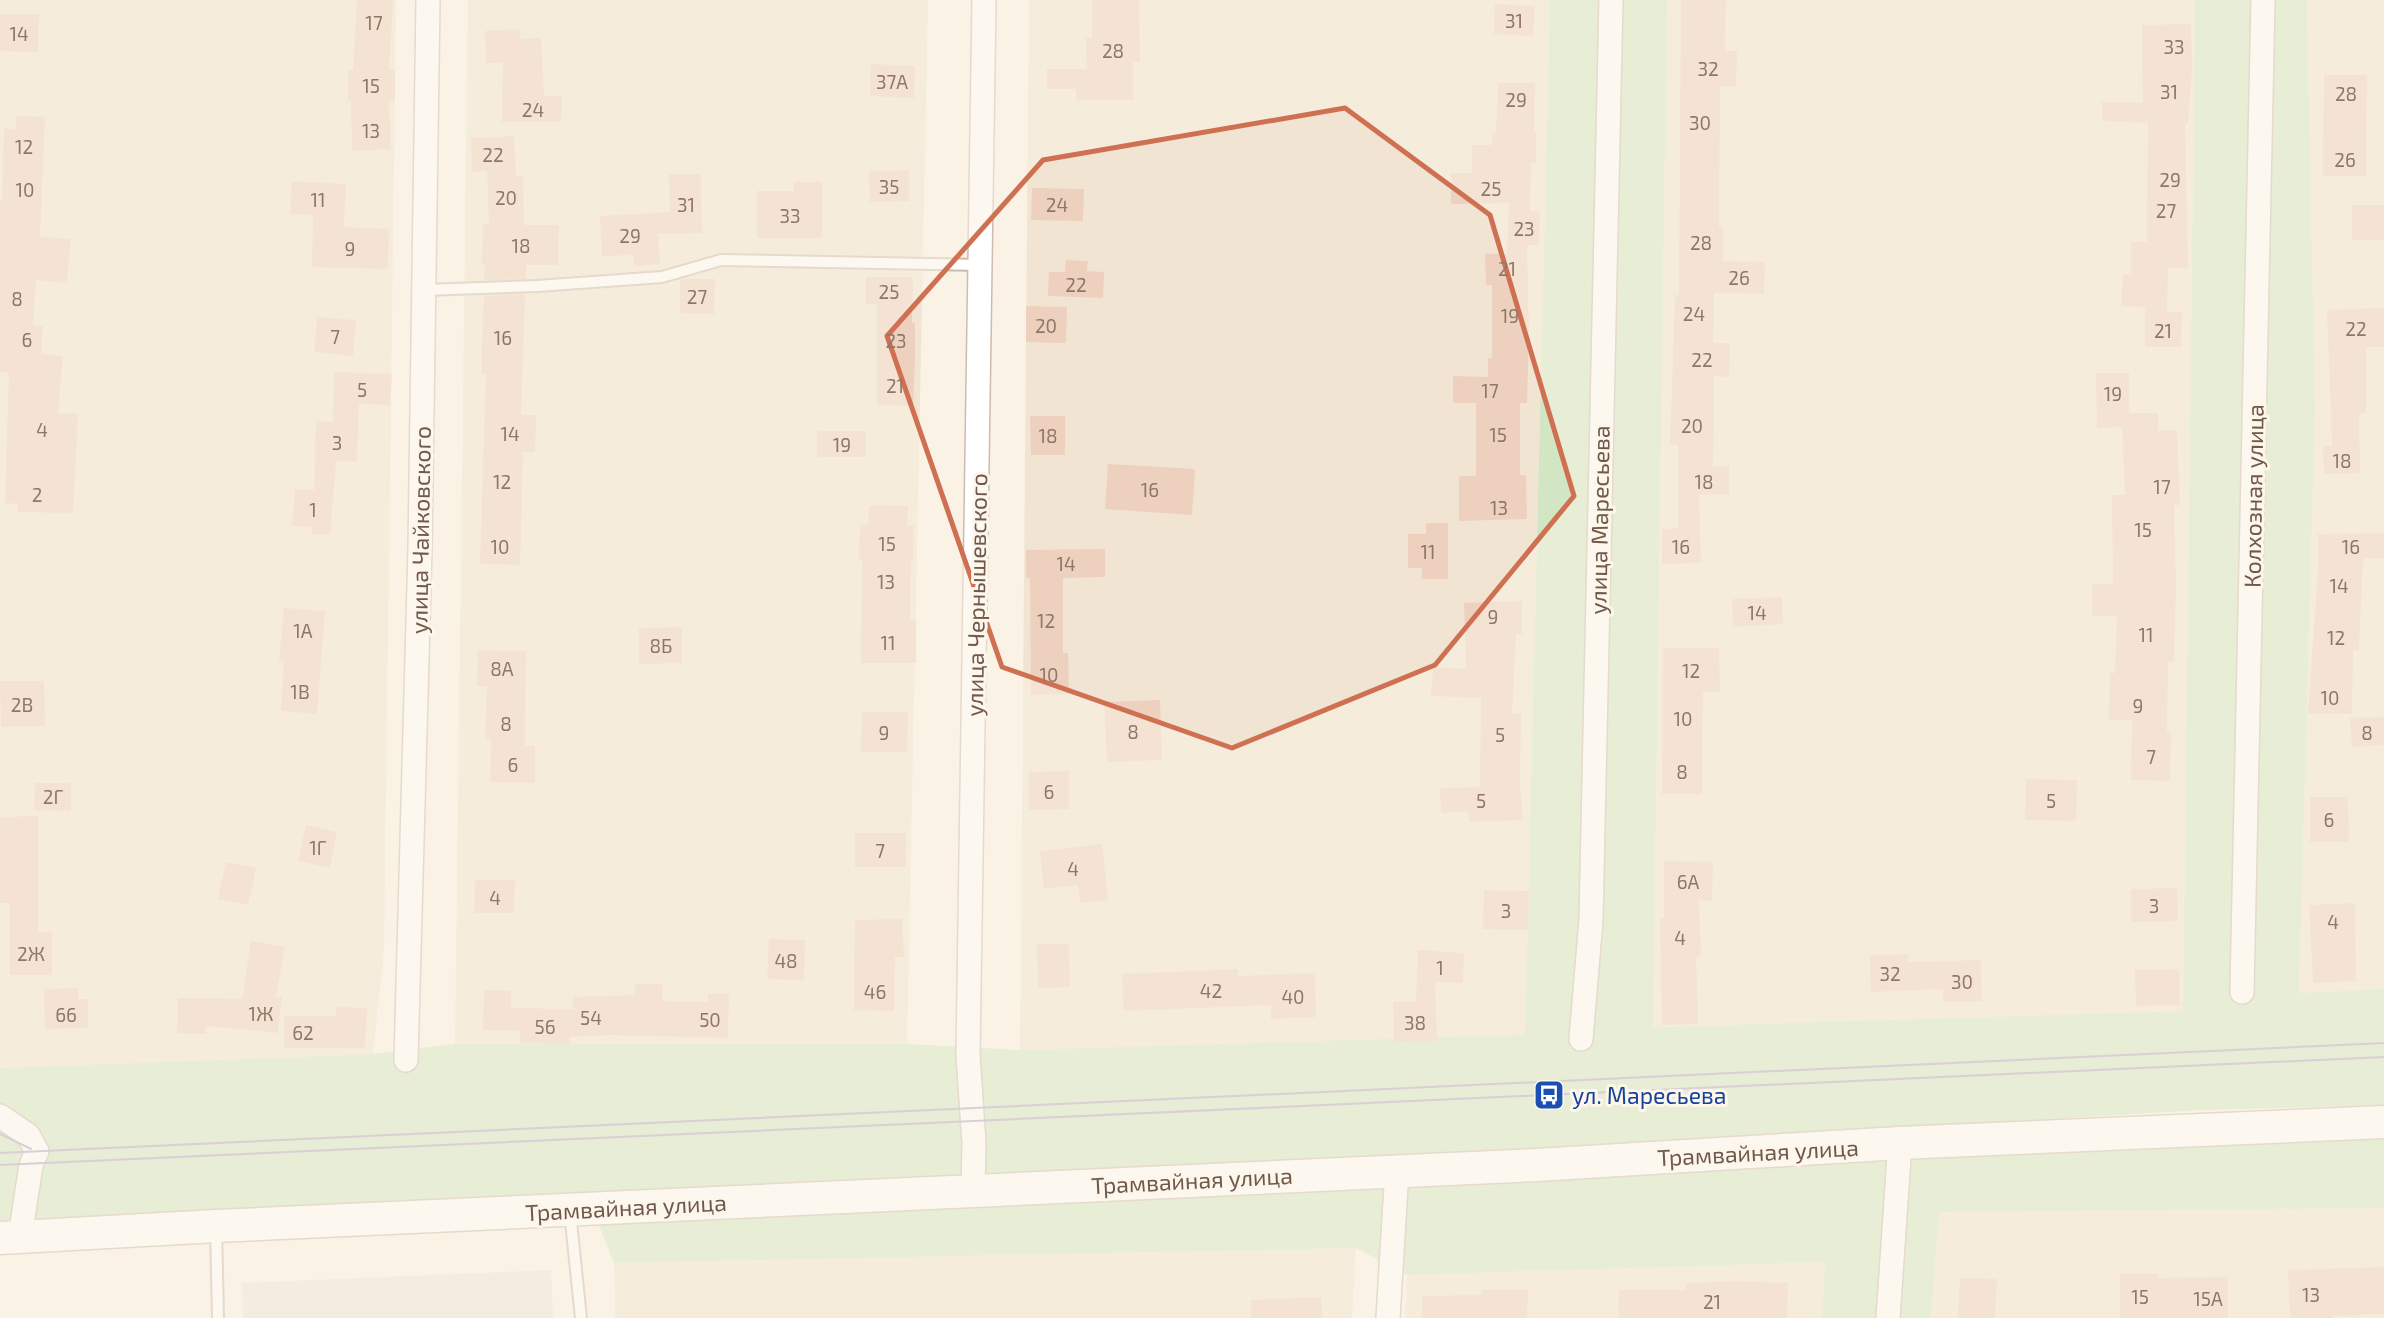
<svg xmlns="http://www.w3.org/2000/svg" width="2384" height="1318" viewBox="0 0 2384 1318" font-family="'Exo 2',sans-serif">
<rect width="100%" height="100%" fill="#faf2e4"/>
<path fill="#f1e4d3" d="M0,0h396l-12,950 -11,104 -373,14z
M468,0h460l-21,1044h-452z
M1029,0h521l-25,1036 -505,14z
M1667,0h528l-12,1011 -530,16z
M2307,0h77v989l-85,4 16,-583z
M2384,1208v110h-453l8,-106z
M1356,1248l-4,70h-737l-1,-55z
M1825,1262l-3,56h-417l2,-43z"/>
<path fill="#eae4de" d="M551,1270l2,48h-310l-1,-35z"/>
<path fill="#d2e6c4" d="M1550,0h117l-14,1027 530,-16 12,-1011h112l8,410 -16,583 85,-4v116l-182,5 -599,35 -1603,77v-154l373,-14 82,-10h452l113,6 505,-15z
M2384,1135v73l-445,4 -8,106h-32l13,-158 202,-14z
M1887,1161l-11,157h-54l3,-56 -418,13 -51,-27 -742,15 -16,-40z"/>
<path fill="#edd1be" d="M357,0h36l-4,70h6v31h-6l2,48 -39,2 -1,-50h-3v-31h5z
M1092,0h47l1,62h-7v38h-56l-1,-11h-29v-20h40l-1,-31h6z
M1681,0h45l-1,51h12l-1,35h-16l-1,141h4v34l42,1 -1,32 -50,-1 -1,50h17l-1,34 -15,-1 -1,91 16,-1v28l-30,1 2,68 -39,1v-35l16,-1v-83h-8l5,-150h4z
M1495,4l40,2 -2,30 -39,-2z
M0,14h39l-1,38 -38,-1z
M2191,24l1,45 -4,55h-3l3,144h-20l-1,44h15l-1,35h-36v-40l-24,-1 2,-32 8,1v-33h16l1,-119 -46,-2v-19l41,1 -1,-78z
M519,29l1,10 21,-1 3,58h18l-1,26h-59l1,-59h-17l-1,-32z
M871,64l44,2 -1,32 -44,-2z
M2324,75h43l-1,101h-43z
M1498,83h37l-1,49h2v31h-5l-1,48h10l-1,34h-12l2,89 -2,69h-7v72h6l1,44 -68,2v-45h17v-73h-23v-27l35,1v-19h4v-73h-6l-1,-31 22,-1 2,-50 -58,1v-31h21v-28h20v-12h4z
M16,116l29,1 -5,120 31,2 -4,44 -31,-3 -3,45 10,1 -2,28 22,2 -5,57 20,1 -5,99 -55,-1v-8l-13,-1 4,-130 -9,-1v-171h2l2,-73 12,1z
M514,136l2,40 7,-1 1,50h35l-1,40h-32v14l-42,1 1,-16h-3l1,-40h6l-2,-53 -15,1 -1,-34z
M909,170v31l-39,1 -1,-31z
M669,174h32l1,59 -44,1 2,30 -26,2v-11l-32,1 -2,-40 70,-4z
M292,181l54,3 -2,43 45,2 -1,40 -76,-2 1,-52 -23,-1z
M794,182h28v56h-65v-47h37z
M1032,188l52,1 -1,32 -52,-1z
M2352,205h32v35h-32z
M1066,260l22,1 -1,10 17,1 -1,26 -55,-2 1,-24h16z
M866,277h47l-1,46h3v34l-2,49 -36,-1v-101h-11z
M685,279h30l-1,35 -34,-1v-33z
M525,294l-4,121h15l-1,37h-12l-3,113 -40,-1 6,-190h-5l3,-78z
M1026,306l41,1 -1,36 -40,-1z
M2384,308v39h-18v66l-7,1 1,59 -36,1 -1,-28h9l-5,-136z
M317,317l39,3 -3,36 -39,-4z
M334,372l58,2 -2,31 -31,-1 -2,58 -21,-1 -6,74 -18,-1v-7l-20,-1 3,-37 19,1 2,-69 17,1z
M2096,373h33v40h29v18l19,-1 3,75h-6l2,83 -2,74h-6l-1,70h4l-1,49 -39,-1 1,-60h-23l1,-47h5l2,-57h-25v-32h21l-1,-89h13l-3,-68 -25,1z
M1030,416h35v39h-34z
M817,431h49v26h-49z
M1108,464l87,5 -3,46 -87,-6z
M877,505l31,1 -1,20h7l-1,34h-2l-1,60h6v43h-55l1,-104h-3l1,-34h8l1,-19z
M1426,523h22v56h-26v-11h-14v-34h18z
M2384,533v25h-21l-4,92h-6l-1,64h-44l10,-144v-36z
M1105,549v28l-42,1v75h5l1,41 -38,1 -1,-117h-4v-28z
M1782,597l1,27 -50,3 -1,-28z
M1522,601v33h-6l-4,80h9l-1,71 3,35 -54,2 -1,-11 -27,2 -1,-25 40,-1 1,-89 -50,-2 2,-29 33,2 -2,-66z
M284,608l41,3 -8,103 -36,-3 3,-50 -5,-1z
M682,627v36l-43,1v-36z
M1663,648h56l1,44h-17l-1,102h-40z
M478,650l48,1 -1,95h10v37l-45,-1 1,-43h-6l2,-53h-10z
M0,681h44l1,45 -44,1z
M1160,700l2,60 -55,2 -3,-60z
M862,712h46l-1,40h-46z
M2384,717v28l-32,2 -2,-29z
M1069,771v38l-40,1v-38z
M2026,779l51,1 -1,41 -51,-1z
M35,783h36v28l-37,-1z
M2310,797h38l1,45h-39z
M38,816v116h14v43h-42v-72h-10v-86z
M306,825l31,7 -7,36 -32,-7z
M855,833h51v34h-51z
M1102,844l6,56 -28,3 -2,-18 -34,4 -4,-38z
M1664,861l49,1 -1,39 -13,-1 2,56 -5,1 2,67 -36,1 -2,-107h4z
M226,862l30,6 -8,37 -30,-6z
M475,880h40l-1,33h-40z
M2177,888l1,33 -47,1v-33z
M1484,890l45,1 -1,39 -45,-1z
M2355,903l1,78 -43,2 -4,-78z
M902,919l2,38h-9l-1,54 -40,-1 1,-90z
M769,939l36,1 -1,40 -37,-1z
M251,941l34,6 -9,50h6l-4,36 -72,-7v8l-29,-1 1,-35 64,1z
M1037,944h32l1,43 -32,1z
M1418,950l46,3 -1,30 -28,-1 2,59 -43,1 -1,-40h23z
M1908,954l1,8 72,-2 1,41 -39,1v-13l-72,3 -1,-37z
M1238,969v7l77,-3 1,44 -45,2v-14l-147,6 -2,-37z
M2179,969l1,36 -44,1 -1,-36z
M635,984h28l-1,17 46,1v-8h21l-1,44 -118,-3 -41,2v7l-49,-1v-12l-37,-1 1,-40 27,1v17l62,1v-12l62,-2z
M78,988v11h10v29l-43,1 -1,-40z
M336,1007l31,1 -2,40h-81v-32h52z
M2384,1267v47l-51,2v2h-43l-2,-48z
M2120,1274h39v4l69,-1v41h-108z
M1960,1278l37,1 -2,39h-37z
M1737,1281l51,2 -1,35h-169l1,-28h67v-7z
M1482,1290h46l-1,28h-105v-22l60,-1z
M1321,1297l1,21h-71v-18z"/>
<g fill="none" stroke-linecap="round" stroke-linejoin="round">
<g stroke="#cdbcae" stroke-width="14">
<path id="service" d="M424,290l113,-4 125,-9 59,-17 261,5
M570,1212l11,106
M216,1228l2,90"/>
</g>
<g stroke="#cdbcae" stroke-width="26">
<path id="minor" d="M2242,992l21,-992
M1581,1039l10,-119 20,-920
M406,1060l14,-512 8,-548
M0,1116l28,19 9,16 -6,14 -11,72
M973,1190l1,-47 -6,-88 16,-1055
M1388,1318l9,-148
M1888,1318l12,-175"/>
</g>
<g stroke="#cfbcac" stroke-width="35">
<path id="secondary" d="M0,1238l216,-12 1321,-61 363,-22 484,-21"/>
</g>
<use href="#service" stroke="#fff" stroke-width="10"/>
<use href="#minor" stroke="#fff" stroke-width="23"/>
<use href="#secondary" stroke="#fff" stroke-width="32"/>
<path stroke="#b4a4c2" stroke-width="2" d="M0,1134l31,15
M0,1153l2384,-110
M0,1165l2384,-108"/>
</g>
<path d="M0 0H2384V1318H0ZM1345,108l145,107 84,281 -139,169 -203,83 -230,-81 -115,-331 156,-176z" fill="#faf2e4" fill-opacity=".55" fill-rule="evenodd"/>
<path fill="none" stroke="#cf7052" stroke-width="5" stroke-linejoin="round" d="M1345,108l145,107 84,281 -139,169 -203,83 -230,-81 -115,-331 156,-176z"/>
<defs>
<g id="bus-square" transform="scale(1.575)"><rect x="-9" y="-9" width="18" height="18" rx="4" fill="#1a4fb4" stroke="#fdf6ea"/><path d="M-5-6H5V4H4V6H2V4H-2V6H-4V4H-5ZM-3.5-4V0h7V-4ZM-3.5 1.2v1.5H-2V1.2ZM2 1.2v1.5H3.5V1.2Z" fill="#fff"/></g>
</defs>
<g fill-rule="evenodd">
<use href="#bus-square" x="1549" y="1095"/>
</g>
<g text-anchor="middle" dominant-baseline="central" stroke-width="6" stroke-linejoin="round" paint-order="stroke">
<g font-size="19" fill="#8f7768">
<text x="1514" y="20">31</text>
<text x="374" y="22">17</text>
<text x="19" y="33">14</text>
<text x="2174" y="46">33</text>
<text x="1113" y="50">28</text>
<text x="1708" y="68">32</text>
<text x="892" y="81">37А</text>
<text x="371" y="85">15</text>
<text x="2169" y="91">31</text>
<text x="2346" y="93">28</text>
<text x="1516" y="99">29</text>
<text x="533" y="109">24</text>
<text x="1700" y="122">30</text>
<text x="371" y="130">13</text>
<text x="24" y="146">12</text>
<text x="493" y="154">22</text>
<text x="2345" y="159">26</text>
<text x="2170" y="179">29</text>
<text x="889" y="186">35</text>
<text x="1491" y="188">25</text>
<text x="25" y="189">10</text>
<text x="506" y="197">20</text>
<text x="318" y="199">11</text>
<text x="686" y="204">31</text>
<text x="1057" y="204">24</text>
<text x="2166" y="210">27</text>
<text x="790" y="215">33</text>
<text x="1524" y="228">23</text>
<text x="630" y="235">29</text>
<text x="1701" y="242">28</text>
<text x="521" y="245">18</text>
<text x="350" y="248">9</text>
<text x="1507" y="268">21</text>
<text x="1739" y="277">26</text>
<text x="1076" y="284">22</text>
<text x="889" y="291">25</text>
<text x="697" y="296">27</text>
<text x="17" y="298">8</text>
<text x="1694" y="313">24</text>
<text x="1510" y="315">19</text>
<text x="1046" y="325">20</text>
<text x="2356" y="328">22</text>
<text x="2163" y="330">21</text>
<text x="335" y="336">7</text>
<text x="503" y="337">16</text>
<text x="27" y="339">6</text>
<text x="896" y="340">23</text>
<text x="1702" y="359">22</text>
<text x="895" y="385">21</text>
<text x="362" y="389">5</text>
<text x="1490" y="390">17</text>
<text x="2113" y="393">19</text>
<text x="1692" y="425">20</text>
<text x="42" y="429">4</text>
<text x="510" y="433">14</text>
<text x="1498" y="434">15</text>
<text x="1048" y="435">18</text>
<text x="337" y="442">3</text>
<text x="842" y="444">19</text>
<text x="2342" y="460">18</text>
<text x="502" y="481">12</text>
<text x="1704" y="481">18</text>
<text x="2162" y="486">17</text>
<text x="1150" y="489">16</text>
<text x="37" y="494">2</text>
<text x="1499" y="507">13</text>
<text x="313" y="509">1</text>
<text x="2143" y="529">15</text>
<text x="887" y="543">15</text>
<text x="500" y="546">10</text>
<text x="1681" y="546">16</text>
<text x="2351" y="546">16</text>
<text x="1428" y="551">11</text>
<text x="1066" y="563">14</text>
<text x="886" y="581">13</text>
<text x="2339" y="585">14</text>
<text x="1757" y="612">14</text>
<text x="1493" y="616">9</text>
<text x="1046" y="620">12</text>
<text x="303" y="630">1А</text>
<text x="2146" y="634">11</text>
<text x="2336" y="637">12</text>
<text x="888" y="642">11</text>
<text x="661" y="645">8Б</text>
<text x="502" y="668">8А</text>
<text x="1691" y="670">12</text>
<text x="1049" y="674">10</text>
<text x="300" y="691">1В</text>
<text x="2330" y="697">10</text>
<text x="22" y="704">2В</text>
<text x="2138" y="705">9</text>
<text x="1683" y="718">10</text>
<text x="506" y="723">8</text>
<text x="1133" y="731">8</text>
<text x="884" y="732">9</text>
<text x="2367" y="732">8</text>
<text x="1500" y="734">5</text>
<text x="2151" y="756">7</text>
<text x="513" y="764">6</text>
<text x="1682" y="771">8</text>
<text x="1049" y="791">6</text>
<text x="53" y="796">2Г</text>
<text x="1481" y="800">5</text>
<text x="2051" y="800">5</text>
<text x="2329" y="819">6</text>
<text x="318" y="847">1Г</text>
<text x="880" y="850">7</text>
<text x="1073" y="868">4</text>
<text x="1688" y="881">6А</text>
<text x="495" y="897">4</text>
<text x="2154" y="905">3</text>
<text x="1506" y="910">3</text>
<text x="2333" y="921">4</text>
<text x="1680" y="937">4</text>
<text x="31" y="953">2Ж</text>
<text x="786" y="960">48</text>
<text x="1440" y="967">1</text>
<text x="1890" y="973">32</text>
<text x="1962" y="981">30</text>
<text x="1211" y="990">42</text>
<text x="875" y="991">46</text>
<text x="1293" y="996">40</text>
<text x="261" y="1013">1Ж</text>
<text x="66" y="1014">66</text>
<text x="591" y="1017">54</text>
<text x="710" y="1019">50</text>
<text x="1415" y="1022">38</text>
<text x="545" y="1026">56</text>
<text x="303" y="1032">62</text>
<text x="2311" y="1294">13</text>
<text x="2140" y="1296">15</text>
<text x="2208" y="1298">15А</text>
<text x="1712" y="1301">21</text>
</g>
<g font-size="23" fill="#70594c" stroke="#fdf6ea">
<text transform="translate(2253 496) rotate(-89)">Колхозная улица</text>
<text transform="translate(1599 520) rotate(-89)">улица Маресьева</text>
<text transform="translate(420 530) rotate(-89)">улица Чайковского</text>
<text transform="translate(976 595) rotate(-89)">улица Чернышевского</text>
<text transform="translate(1758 1152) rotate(-3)">Трамвайная улица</text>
<text transform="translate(1192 1180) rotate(-3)">Трамвайная улица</text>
<text transform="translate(626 1207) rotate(-3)">Трамвайная улица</text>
</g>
<g font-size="23" fill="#164399" stroke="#fdf6ea" text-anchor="start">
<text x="1572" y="1095">ул. Маресьева</text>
</g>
</g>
</svg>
